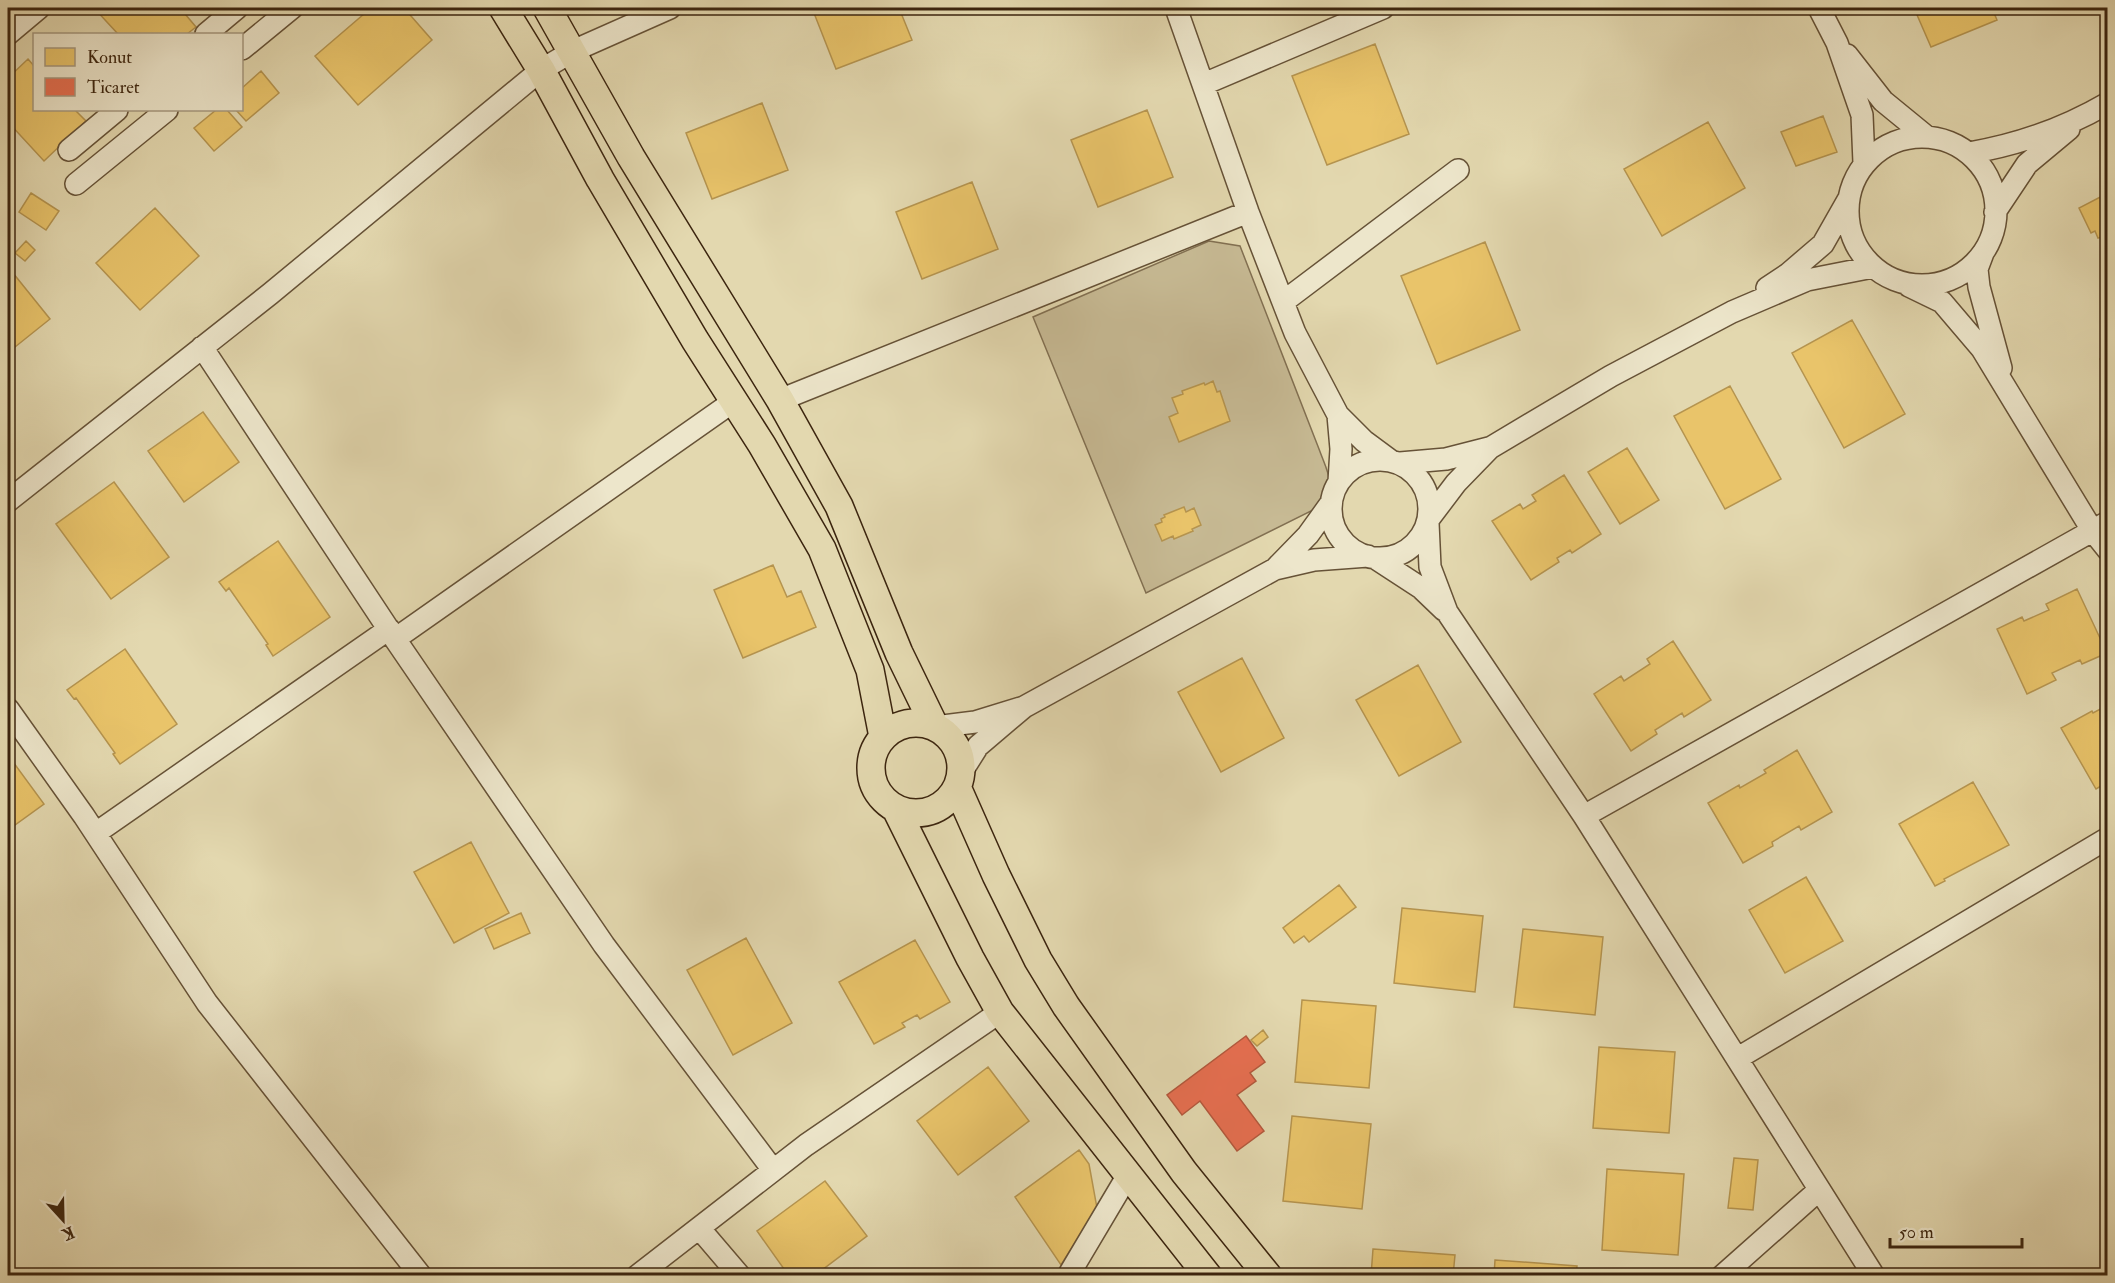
<svg xmlns="http://www.w3.org/2000/svg" width="2115" height="1283" viewBox="0 0 2115 1283" font-family="'IM FELL Double Pica',serif">
<rect width="100%" height="100%" fill="#e3d8af"/>
<filter id="stains"><feTurbulence type="fractalNoise" baseFrequency=".00333" numOctaves="4"/><feColorMatrix values="0 0 0 0 .2 0 0 0 0 .09 0 0 0 0 .02 0 0 0 .5 -.17"/></filter>
<radialGradient id="worn" r=".72"><stop offset=".6" stop-color="#630" stop-opacity="0"/><stop offset="1" stop-color="#630" stop-opacity=".3"/></radialGradient>
<path fill="#c7ba94" stroke="#827052" stroke-width="1.5" d="M1209,241l31,5 79,203c9,25 16,31 4,56l-177,88 -113,-276z"/>
<path fill="#e9c46a" stroke="#b5944f" stroke-width="1.5" d="M94,8h86l16,19 -9,7h-69z
M371,8h33l28,32 -74,65 -43,-49z
M812,8h87l13,32 -76,29z
M1914,8h78l5,12 -66,27z
M1375,44l34,90 -82,31 -35,-89z
M28,59l6,7v44h41l11,11 -42,40 -36,-39v-44z
M261,71l18,22 -33,28 -10,-11h6v-22z
M762,103l26,67 -76,29 -26,-66z
M216,110h11l15,17 -28,24 -20,-23z
M1147,110l26,67 -75,30 -27,-67z
M1823,116l14,36 -41,14 -15,-34z
M1708,122l37,66 -83,48 -38,-67z
M972,182l26,67 -76,30 -26,-67z
M31,193l28,18 -13,19 -27,-18z
M2108,193v55l-6,-11 -4,1 -3,-7 -4,2 -12,-25z
M155,208l44,48 -59,54 -44,-47z
M26,241l9,9 -10,11 -10,-8z
M1485,242l35,88 -83,34 -36,-88z
M13,273l37,46 -40,32 -2,-3v-71z
M1852,320l53,94 -61,34 -52,-95z
M2108,355v18l-8,-14z
M1213,381l4,11 3,-1 10,30 -51,21 -10,-25 9,-4 -6,-15 11,-4 -1,-3 22,-8 1,2z
M1730,386l51,93 -56,30 -51,-93z
M203,412l36,50 -55,40 -36,-51z
M1627,448l32,52 -39,24 -32,-52z
M1564,475l37,59 -29,19 -2,-3 -13,8 2,4 -28,18 -39,-59 28,-17 3,5 13,-8 -4,-6z
M114,482l55,75 -58,42 -55,-75z
M1184,507l2,5 8,-4 7,17 -9,4 1,2 -19,8 -1,-3 -11,5 -7,-16 7,-3 -1,-3 4,-2 -1,-2z
M278,541l52,76 -57,39 -7,-11 2,-1 -39,-56 -3,3 -7,-9z
M773,565l14,32 14,-6 15,36 -73,31 -29,-68z
M2077,589l30,64 -25,11 -2,-4 -28,13 4,7 -29,14 -30,-65 25,-12 2,4 25,-11 -3,-6z
M1673,641l38,59 -27,17 -2,-4 -27,17 2,4 -26,17 -37,-57 27,-18 3,5 26,-17 -3,-5z
M125,649l52,75 -57,40 -7,-10 2,-1 -39,-55 -2,1 -7,-9z
M1242,658l42,80 -63,34 -43,-80z
M1418,665l43,77 -62,34 -43,-76z
M2108,705v77l-12,7 -35,-61 31,-17 1,2z
M1797,750l35,62 -31,18 -2,-4 -27,16 1,4 -30,17 -35,-60 31,-18 1,3 26,-15 -2,-3z
M8,755l36,49 -36,26z
M1973,782l36,63 -65,34 1,2 -10,5 -36,-62z
M471,842l38,71 -55,30 -40,-71z
M1806,877l37,64 -58,32 -36,-63z
M1339,885l17,22 -47,35 -5,-6 -10,7 -11,-15z
M1402,908l81,8 -8,76 -81,-9z
M521,913l9,20 -36,16 -9,-20z
M1523,929l80,8 -8,78 -81,-8z
M746,938l46,85 -59,32 -46,-85z
M915,940l35,62 -30,17 -3,-4 -15,8 3,4 -31,17 -35,-62z
M1302,1000l74,6 -7,82 -74,-6z
M1263,1030l5,7 -11,9 -6,-6z
M1599,1047l76,5 -6,81 -76,-5z
M988,1067l41,54 -71,54 -41,-54z
M1292,1116l79,8 -9,85 -79,-8z
M1079,1150l10,14 8,44 -36,57 -46,-68z
M1734,1158l24,2 -5,50 -25,-2z
M1607,1169l77,5 -6,81 -76,-5z
M825,1181l42,55 -53,40h-25l-32,-45z
M1373,1249l82,6 -2,21h-82z
M1495,1260l82,6 -1,10h-82z"/>
<path fill="#e76f51" stroke="#b4593d" stroke-width="1.5" d="M1246,1036l19,26 -15,11 6,8 -19,14 27,36 -27,20 -37,-50 -18,14 -15,-20z"/>
<g fill="none" stroke-linecap="round" stroke-linejoin="round">
<g stroke="#665237" stroke-width="24">
<path id="minor" d="M1176,8l72,204 47,121 43,82 26,26 27,20
M1819,8l18,35 25,72 2,48
M8,34l31,-26
M206,34l31,-26
M242,49l50,-41
M1847,55l36,46 44,36
M1204,84l179,-76
M1848 211a74 74 0 1 1 148 0a74 74 0 1 1-148 0Z
M69,150l48,-40
M1969,153c48,-8 96,-25 139,-50
M76,184l91,-74
M1995,212l32,-48 42,-35
M1983,253l-6,16 2,18 22,81
M1909,286l33,16 40,47 110,181 16,20
M1767,288l21,-14 35,-30 25,-44
M1283,302l175,-132
M202,347l193,292
M780,400l468,-188
M734,401l-339,238 209,306 169,225
M1338,415l3,34 -2,33
M1331 509a49 49 0 1 1 98 0a49 49 0 1 1-98 0Z
M1400,463l46,-4 43,-11
M8,501l262,-207 271,-224 32,-19 97,-43
M1428,520l28,-37 34,-35 121,-72 121,-64 75,-32 66,-13
M1428,523l2,44 17,45 137,204 290,460
M1375,558l46,30 23,22
M1275,569l33,-34 23,-32
M1024,707l251,-138 39,-9 54,-4
M8,709l76,107 123,187 214,273
M935,727l40,-5 49,-15 -46,39 -17,27
M1584,816l524,-294
M96,833l293,-204
M1738,1058l370,-220
M699,1228l41,48
M637,1276l169,-131 194,-133
M1068,1276l60,-101
M1722,1276l97,-86"/>
</g>
<g stroke="#3c250f" stroke-width="30">
<path id="major" d="M503,8l38,62 59,109 95,161 67,105 60,104 48,121 13,67
M547,8l84,149 149,243 59,106 60,147 36,74
M871 768a45 45 0 1 1 90 0a45 45 0 1 1-90 0Z
M957,787l39,88 42,85 28,46 118,166 84,104
M896,809l74,149 30,54 208,264"/>
</g>
<use href="#minor" stroke="#ede6cb" stroke-width="21"/>
<use href="#major" stroke="#e3d8af" stroke-width="27"/>
</g>
<rect width="2115" height="1283" fill="none" stroke="#e3d8af" stroke-width="30"/>
<rect x="9" y="9" width="2097" height="1265" fill="none" stroke="#3c250f" stroke-width="3"/>
<rect x="15" y="15" width="2085" height="1253" fill="none" stroke="#3c250f" stroke-width="1.5"/>
<rect x="33" y="33" width="210" height="78" fill="#ede6cb" stroke="#a69980" stroke-width="1.5"/>
<rect x="45" y="48" width="30" height="18" fill="#e9c46a" stroke="#a69980" stroke-width="1.5"/>
<text x="87" y="63" font-size="18" fill="#3c250f">Konut</text>
<rect x="45" y="78" width="30" height="18" fill="#e76f51" stroke="#a69980" stroke-width="1.5"/>
<text x="87" y="93" font-size="18" fill="#3c250f">Ticaret</text>
<g transform="translate(63 1220) rotate(158)" stroke="#ede6cb" stroke-width="4.5" paint-order="stroke">
<path d="M0-4.5L10 22L0 15L-10 22Z" fill="#3c250f"/>
<text y="-9" font-size="16" font-weight="bold" text-anchor="middle" fill="#3c250f">K</text>
</g>
<path d="M1890 1238v9h132v-9" fill="none" stroke="#3c250f" stroke-width="3"/>
<text x="1899" y="1238" font-size="18" fill="#3c250f" stroke="#ede6cb" stroke-width="4.5" paint-order="stroke">50 m</text>
<rect width="100%" height="100%" filter="url(#stains)"/>
<rect width="100%" height="100%" fill="url(#worn)"/>
</svg>
